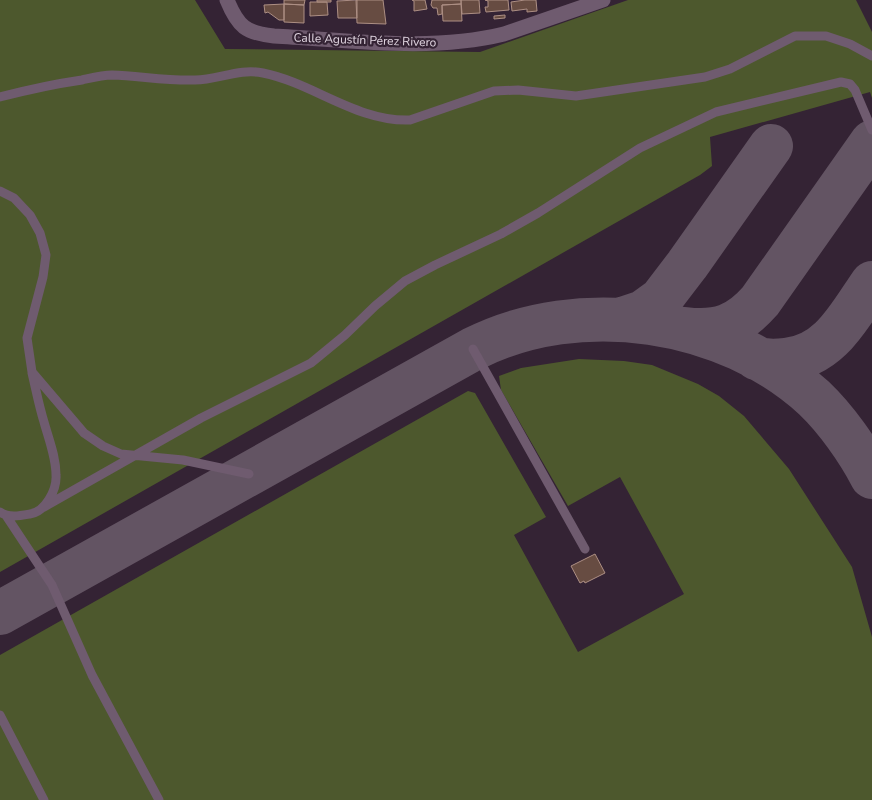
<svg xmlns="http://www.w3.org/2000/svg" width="872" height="800" viewBox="0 0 872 800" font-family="'Nunito Sans',sans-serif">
<rect width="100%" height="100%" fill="#342334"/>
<path fill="#4d582d" d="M0,0h195l30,49 255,3 148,-52h228l16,32v66l-2,-6 -160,45 2,29 -12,9 -700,397z
M579,359l45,2 28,4 46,19 21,12 25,20 45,53 63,98 20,70v163h-872v-145l468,-264 7,2 71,124 -32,18 64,117 106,-58 -64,-117 -52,29 -67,-116 -2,-14 22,-8z"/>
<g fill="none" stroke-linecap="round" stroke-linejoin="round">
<path stroke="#635463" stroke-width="44" d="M622,319l21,-7 18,-13 26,-34 84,-119
M685,329c33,4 53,-3 75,-28l112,-159
M756,358c10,4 20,3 30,2 44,-4 63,-44 86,-77
M0,613l473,-264c107,-54 253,-32 341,49 22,21 44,52 58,79"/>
</g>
<path fill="#674c42" stroke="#ad8f84" d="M284,0h21l-1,5 -20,-1z
M317,0h14v2h-14z
M356,0h27l3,24 -29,-1z
M357,0v18h-19l-1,-17z
M412,0h13l2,9 -13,2v-10z
M432,0h29v4l-19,1v9l-4,1 -1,-7h-4l-2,-3z
M461,0h18l1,13 -18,1z
M485,0h23l1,10 -23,2 -1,-5h3v-6z
M525,0h11l1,11 -10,1v-3l-15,2 -1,-9z
M310,2h17l1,13 -18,1z
M284,4l20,1v18l-20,-1z
M284,4v16h-5l-11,-8 -3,1 -1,-8z
M461,4l1,17h-19l-1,-16z
M505,15v3l-11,1v-3z
M595,554l10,19 -20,10 -1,-2 -4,2 -9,-17z"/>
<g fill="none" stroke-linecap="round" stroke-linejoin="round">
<path stroke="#6f5b6f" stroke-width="9" d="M0,97c27,-7 54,-13 82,-17 9,-2 20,-5 30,-5 28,1 55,6 83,5 23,0 44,-12 68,-7 50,10 94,49 147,47l84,-29 24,-1 58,6 129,-19 25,-8 65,-33h31l24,8 22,12
M0,191l14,7 16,17 10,18 6,22 -3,22 -16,61 5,34 52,61 19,13 18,8 62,6 66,14
M473,349l112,200
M44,507l157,-89 110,-55 34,-28 30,-29 30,-25 30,-16 66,-31 37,-21 102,-65 76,-36 125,-30 9,2 5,6 17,40
M0,512c9,6 19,4 30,2 15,-2 27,-24 26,-39 0,-18 -7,-35 -12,-53 -5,-16 -8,-32 -12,-49
M7,517l45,68 40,90 67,125
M0,715l44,85"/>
<path stroke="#6f5b6f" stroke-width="15" d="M227,0c11,27 19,33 47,36 75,4 157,16 230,-2l99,-34"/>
</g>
<g text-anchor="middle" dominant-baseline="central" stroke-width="4.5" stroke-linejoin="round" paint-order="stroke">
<g font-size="12" fill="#e3d8e3" stroke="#342334">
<text transform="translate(365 40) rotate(2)">Calle Agustín Pérez Rivero</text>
</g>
</g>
</svg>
